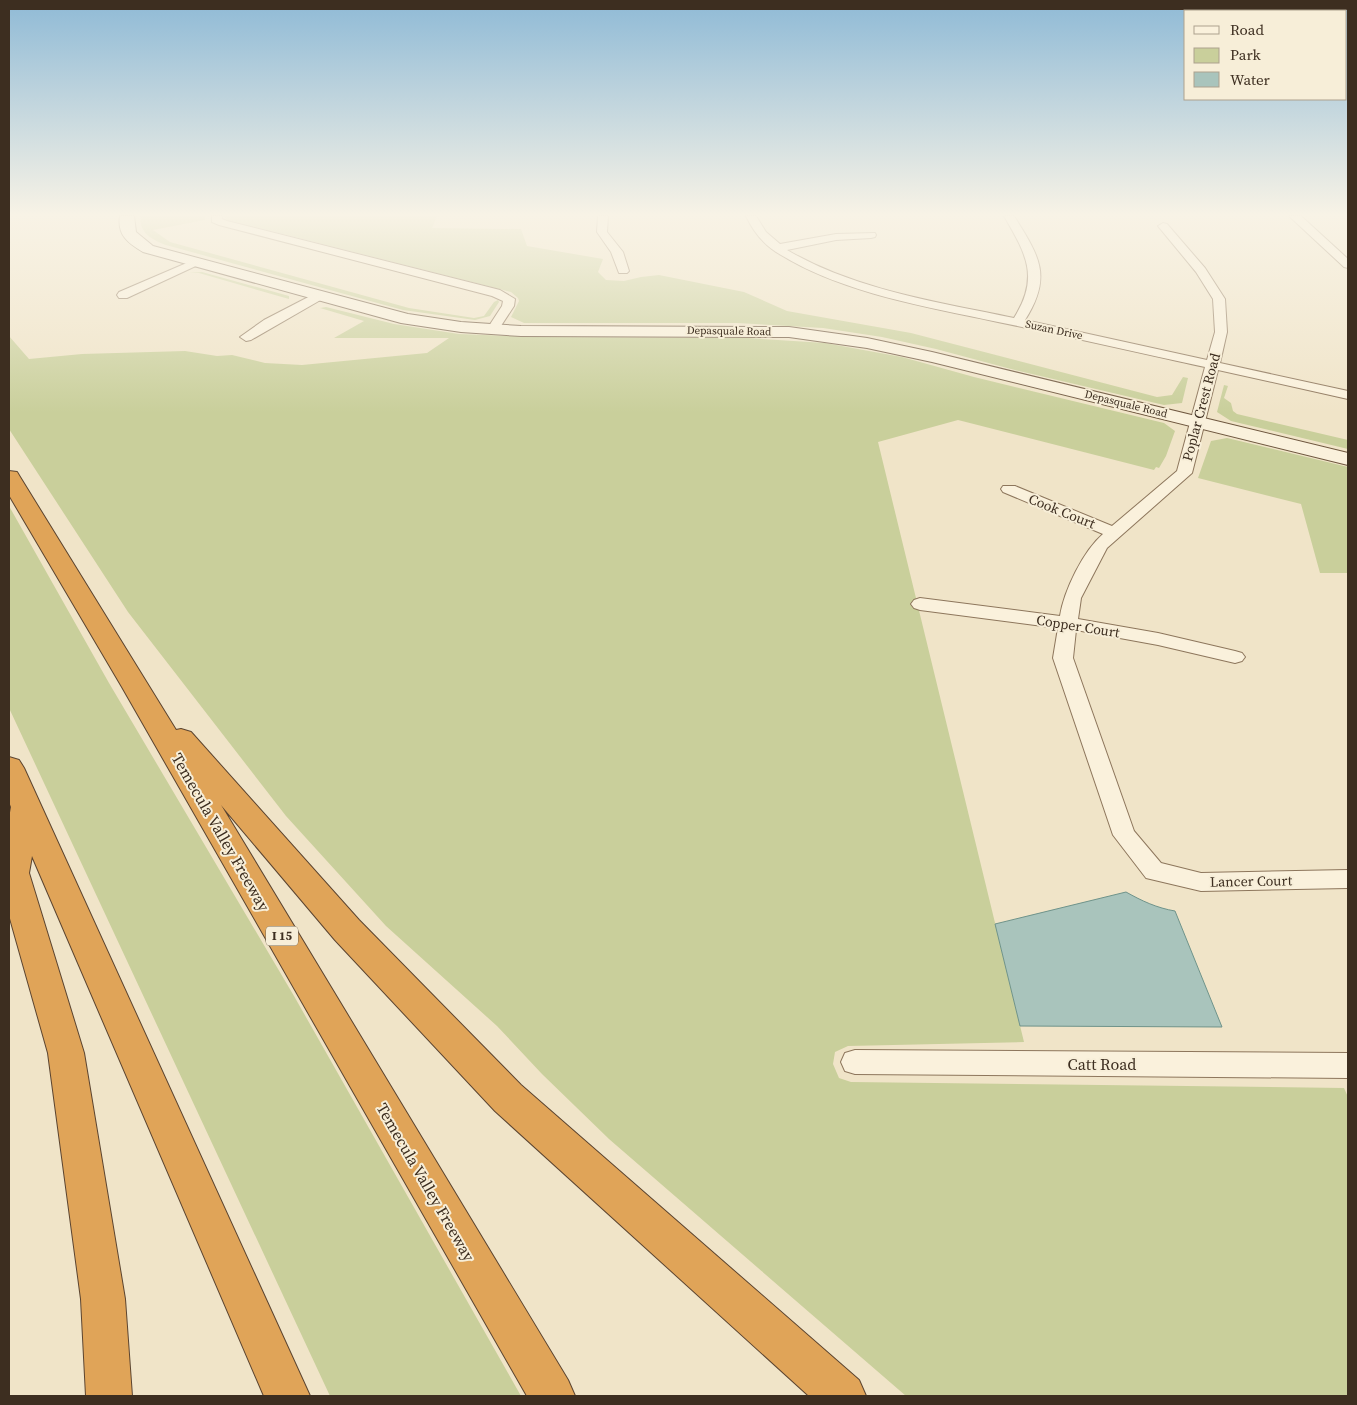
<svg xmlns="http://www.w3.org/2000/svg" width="1357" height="1405" viewBox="0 0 1357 1405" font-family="'Source Serif 4',serif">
<rect width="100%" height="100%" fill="#f0e4c8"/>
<path fill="#c9cf9b" d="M141,216h64v4l-52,10 17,12 239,66 65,10 10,-2 10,-14 4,-2 1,2 -9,14 -15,4 -72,-10 -237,-65c-13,-5 -28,-12 -25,-29z
M224,216h213l-5,12 89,1 6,17 76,13 -5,13 8,8 18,1 17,-4 18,-2 85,17 43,19 124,22 246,64 15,-2 11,-18 5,1 -6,25 -18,2 -153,-36 -75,-20 -54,-12 -59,-9 -86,-5h-213l-13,-6 8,-16 -1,-3 -7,-6 -284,-72z
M202,272l87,24v3l-90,-26h-10z
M326,307l68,17 65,10 75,3 214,1 77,5 77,14 72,20 190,46 11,8 -9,25 -7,12 -3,-1 -2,3 -196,-50 -80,22 146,600 -176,4 -13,6 -2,12 6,14 12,4 493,6 4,9v299h-442l-297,-257 -67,-65 -45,-48 -111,-100 -100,-110 -158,-204 -119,-183v-93l20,23 53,-5 103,-3 32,5 15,-1 33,8 37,2 125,-12 22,-15h-115l30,-17 -44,-13z
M1224,385l4,1 -4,12 7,5 2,8 4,3 111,26v9l-117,-28 -14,-9z
M1227,438l121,29v106h-28l-19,-69 -103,-26 13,-37z
M9,506l100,177 185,313 227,400h-191l-321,-688z"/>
<path fill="#a9c4bc" stroke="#6f938a" d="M1126,892c16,9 31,16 49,19l47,116 -202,-1 -25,-102z"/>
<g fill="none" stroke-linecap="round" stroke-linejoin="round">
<g stroke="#8d765c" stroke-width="2">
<path id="street" d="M212,216h10v3l5,2 273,69 15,9 -1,7 -17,26h-8l-2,-3 15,-23 1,-5 -11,-5 -273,-71 -7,-3z
M598,216h10l-1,16 16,20 6,19 -2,2h-8l-8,-21 -14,-20z
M746,216h10l10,16 14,12 56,-10 39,-1 1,2 -1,2 -4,1 -35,2 -49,10c68,40 151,52 227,68 26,-41 12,-64 -10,-102h10c25,40 39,60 11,104l182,40 8,-28 -2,-33 -17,-27 -38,-46 5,-3 4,1 38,44 20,31 2,33 -7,31 128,28v8l-130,-29 -26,103 -85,75 -26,50 -3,21 80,14 77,18 7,2 3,4 -3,4 -7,2 -77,-18 -82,-15 -3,28 61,173 27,32 40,10 147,-3v18l-147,3 -55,-13 -33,-43 -60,-177 5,-30 -138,-18 -6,-2 -3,-4 3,-4 6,-2 140,18c4,-25 23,-65 43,-82l-100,-42 -2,-3 2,-3h12l97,40 65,-55 28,-104c-69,-15 -138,-31 -207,-45 -71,-15 -155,-29 -217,-67 -16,-9 -27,-22 -35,-39z
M1289,216h12l47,43v9l-4,-1z
M196,259l6,3 -2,2 -73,34h-8l-2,-3 2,-3z
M320,291l6,4 -2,3 -73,42 -5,1 -6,-4 24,-17z
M855,1050l493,3v25l-493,-4 -10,-3 -4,-9 4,-9z"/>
</g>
<g stroke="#6f573f" stroke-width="2">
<path id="secondary" d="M120,216h14l2,16 17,14 255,68 53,8 60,4 268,1 78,11 65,14 416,101v12l-416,-103 -65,-14 -78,-11 -268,-1 -60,-4 -60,-9 -258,-71c-15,-9 -26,-17 -23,-36z"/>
</g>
<g stroke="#5b4430" stroke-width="2">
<path id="highway" d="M9,471l8,1 3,5 156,253 5,-1 10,3 168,188 162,165 338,295 7,16h-57l-314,-285 -160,-171 -114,-135 347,575 7,16h-48l-405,-709 -113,-192z
M9,757l10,3 5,8 286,628h-46l-232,-540 -3,17 55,180 41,246 7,97h-46l-5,-97 -33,-246 -39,-138v-97l2,-11 -2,-5z"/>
</g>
<use href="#street" fill="#faf1dc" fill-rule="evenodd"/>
<use href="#secondary" fill="#faf1dc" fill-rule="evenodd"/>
<use href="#highway" fill="#e0a458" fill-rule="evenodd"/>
</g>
<linearGradient id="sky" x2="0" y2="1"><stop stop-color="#8fbad6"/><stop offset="0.52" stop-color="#f8f3e6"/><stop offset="1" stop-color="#f8f3e6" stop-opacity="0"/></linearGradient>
<rect width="1357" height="413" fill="url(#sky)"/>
<g text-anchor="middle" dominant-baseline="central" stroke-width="4" stroke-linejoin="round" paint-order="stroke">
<g font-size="11" fill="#3d2e20" stroke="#f7eed8">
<text transform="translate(1054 330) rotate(12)">Suzan Drive</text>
<text transform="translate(729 331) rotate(1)">Depasquale Road</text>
<text transform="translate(1126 404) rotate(14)">Depasquale Road</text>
</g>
<rect fill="#f7eed8" stroke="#756857" stroke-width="1" x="266" y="926.5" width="32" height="19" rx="4"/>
<g font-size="12" font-weight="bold" fill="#3d2e20">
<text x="282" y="936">I 15</text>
</g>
<g font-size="14" fill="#3d2e20" stroke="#f7eed8">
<text transform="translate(1201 407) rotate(-75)">Poplar Crest Road</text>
<text transform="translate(1062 511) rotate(22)">Cook Court</text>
<text transform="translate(1078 626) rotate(9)">Copper Court</text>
<text transform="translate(1251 881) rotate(-1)">Lancer Court</text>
</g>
<g font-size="16" fill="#3d2e20" stroke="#f7eed8">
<text transform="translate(221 832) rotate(60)">Temecula Valley Freeway</text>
<text x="1102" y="1064">Catt Road</text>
<text transform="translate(426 1182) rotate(60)">Temecula Valley Freeway</text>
</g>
</g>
<rect width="1357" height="1405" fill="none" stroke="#3d2e20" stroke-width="20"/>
<rect x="1184" y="10" width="162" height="90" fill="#f7eed8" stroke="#ada18e"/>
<rect x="1194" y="26" width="25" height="8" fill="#faf1dc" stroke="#ada18e"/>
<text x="1230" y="35" font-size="15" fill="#3d2e20">Road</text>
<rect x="1194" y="48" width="25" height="15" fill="#c9cf9b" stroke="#ada18e"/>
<text x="1230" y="60" font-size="15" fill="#3d2e20">Park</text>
<rect x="1194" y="72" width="25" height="15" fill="#a9c4bc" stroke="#ada18e"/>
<text x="1230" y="85" font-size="15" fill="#3d2e20">Water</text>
</svg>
